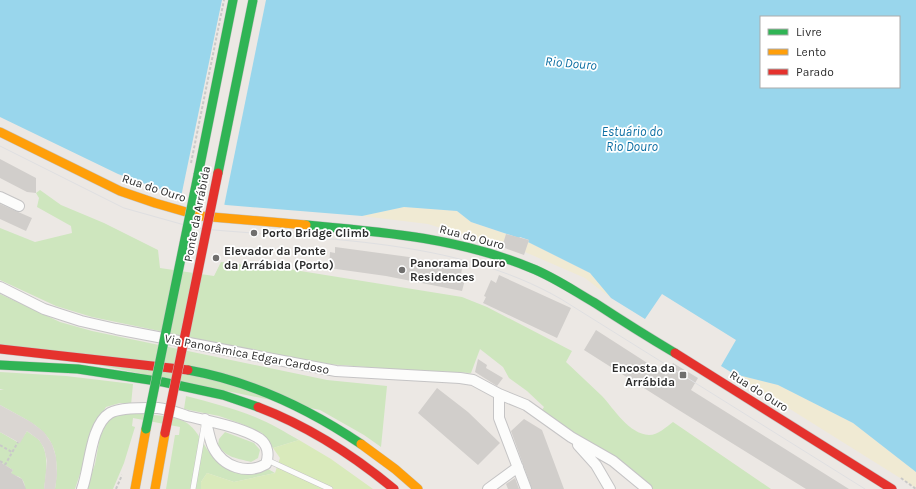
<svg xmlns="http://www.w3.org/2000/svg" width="916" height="489" viewBox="0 0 916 489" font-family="Karla,sans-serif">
<rect width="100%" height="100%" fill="#ece8e4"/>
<path fill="#cee6be" d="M40,190l21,15 43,18 54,27 2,18 54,8 7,-14 33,4 3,-2 205,33 25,10 85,44 -6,11c12,11 24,23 36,34 12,13 27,38 47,39 9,0 17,-8 24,-13l98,67h-118l-37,-29 -76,-47 4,-6 -17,-16 -18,-13 -6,-11 -23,-18 -9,24 -78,-4 -79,-6 -222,-46 -36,-11 -56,-26v-52l35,14 37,-9 -1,-7 -34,-19 2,-9 -3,-5z
M0,294l60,28 32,9 235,49 60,6 -6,61 -17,-12 -44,-25 -320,-65z
M0,372l66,4 67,8 -2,21 -11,-2 -14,4 -11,18 -10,34 -10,30h-20c8,-54 -13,-61 -55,-84v-15h4l-4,-1z
M186,396c23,6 47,12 69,21 15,6 30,15 44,23l-26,8 -11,-15 -20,-9 -23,-8 -35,-7z
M120,412c15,1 55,3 67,11 17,12 19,37 43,46 11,4 25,-3 37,0 2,0 6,3 8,4l-41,9 -27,-9 -6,9v7h-35l9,-54h4l1,-8 -47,-9 -1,8 3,1 -11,36 -11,26h-27l9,-25 5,-27 8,-17z
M27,431c3,3 9,6 12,9 11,13 7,34 5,49h-19c0,-10 -6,-15 -16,-13l4,-6 -13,-8v-30l19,11z
M225,432l29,11 6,7 -2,8 -7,4c-14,-4 -25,-4 -33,-17l1,-6z"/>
<path fill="#f0ead3" d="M404,207l53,4 14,11 35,12 -4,13 -74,-23 -66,-8z
M528,242l62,31 21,25 -26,-20 -60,-26z
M734,374l44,11 75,38 63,49v16z"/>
<path fill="#d9eabb" d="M299,440l32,19 42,30h-172v-7l6,-9 27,9 41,-9 5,-15 -7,-10z"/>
<path fill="#dad6d2" d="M0,405l31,17 13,10 8,12 4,13 1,18 -2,14h-11l3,-28 -3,-13 -5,-8 -12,-9 -7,12 -20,-11z"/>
<path fill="#99d6ec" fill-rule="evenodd" d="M0,0h916v472l-63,-49 -75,-38 -44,-11 -13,-8 15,-26 -74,-46 -17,25 -34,-21 -21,-25 -62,-31 1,-2 -9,-3 -1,1 -48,-16 -14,-11 -53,-4 -42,9 -136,-11 -56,-12 -52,-19 -118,-57zM761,17h138v70h-138z"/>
<path fill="#ece8e4" d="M222,0h44l-42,206 -43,-9z"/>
<path fill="#d1cecb" d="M0,159l36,19v15l-9,-1 -27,-14z
M0,204l32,14 -6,13 -26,-12z
M506,234l23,6 -5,15 -22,-8z
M335,247l74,10 53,11 -1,7 5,1 -4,15 -76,-15 -57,-8 1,-16 5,1z
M499,275l72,33 -14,30 -74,-35 3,-6 -2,-1 7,-16 5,3z
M596,330l70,45 7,-12 25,15 -7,12 158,99h-43l-129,-80 -93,-59z
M478,359l9,6 -1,3 17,10 -6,8 -22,-14z
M437,388l31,24 32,31 -22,22 -60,-52z
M524,419l18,11 22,59h-32l-21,-58z
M0,462l13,8 -2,3 11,6 4,10h-26z
M515,478l4,11h-11l-2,-5z"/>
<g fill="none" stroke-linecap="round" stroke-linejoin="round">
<g stroke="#c5c4c5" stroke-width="6">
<path id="lane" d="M267,460l63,29
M193,489l11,-63"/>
</g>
<g stroke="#c5c4c5" stroke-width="12">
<path id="street" d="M0,197l19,9
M0,287l44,22 37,12 35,8 220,42 124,7 13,2 26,14 27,11 45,32 42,24 34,28
M499,394v24l27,71
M578,445l18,20 14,24
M82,489c8,-21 8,-64 28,-76 10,-6 36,-5 48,-5 10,1 20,5 29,8 21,5 55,11 73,23 8,6 9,16 6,25 -19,11 -43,3 -53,-17 -4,-9 -5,-19 -8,-28
M488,489l30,-22"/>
</g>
<g stroke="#c6c5c4" stroke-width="10">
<path id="fast" d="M198,175l35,-175
M306,225c77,7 153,13 225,43 23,9 43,23 64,35 26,17 53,34 80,50
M0,365l78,4 85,13 60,13 35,12
M188,370c62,11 121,39 173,74"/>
</g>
<g stroke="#c6c5c4" stroke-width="10">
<path id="slow" d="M0,132l120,59 35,12 45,13 106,9
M361,444l34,25 23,20
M135,489l11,-60
M155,489l10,-56"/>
</g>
<g stroke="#c6c5c4" stroke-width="10">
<path id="jam" d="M0,349l188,21
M675,353l217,136
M258,407c50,19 95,48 136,82"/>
</g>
<path stroke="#c9c9c8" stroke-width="2" stroke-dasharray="3 2" stroke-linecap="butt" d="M0,445l12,7
M0,461l5,3
M5,465l13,-23
M901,478l15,11
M116,489l6,-14"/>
<use href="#lane" stroke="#fcfcfb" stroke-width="5"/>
<use href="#street" stroke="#fcfcfb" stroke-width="10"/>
<use href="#fast" stroke="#30b455" stroke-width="9"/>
<use href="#slow" stroke="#ff9f0a" stroke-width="9"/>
<use href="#jam" stroke="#e5322d" stroke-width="9"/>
<path stroke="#dfdfe1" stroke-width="1" d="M0,146l124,62 57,16 22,5c120,11 252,9 358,70l304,190"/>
<g stroke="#c6c5c4" stroke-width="10" stroke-linecap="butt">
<path id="fast-bridge" d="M218,173l35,-173
M146,429l52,-254"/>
</g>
<g stroke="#c6c5c4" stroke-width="10" stroke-linecap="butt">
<path id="jam-bridge" d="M165,433l53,-260"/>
</g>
<path stroke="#c9c9c8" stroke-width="2" stroke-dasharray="3 2" stroke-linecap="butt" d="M191,163l33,-163"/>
<use href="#fast-bridge" stroke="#30b455" stroke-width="9"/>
<use href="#jam-bridge" stroke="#e5322d" stroke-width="9"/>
</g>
<g fill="#706f6e" stroke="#fff" stroke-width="1.5">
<circle cx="254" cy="233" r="4"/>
<circle cx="216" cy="258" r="4"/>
<circle cx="402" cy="270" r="4"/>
<rect x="679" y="371" width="8" height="8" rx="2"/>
</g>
<g text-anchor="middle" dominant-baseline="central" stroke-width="3.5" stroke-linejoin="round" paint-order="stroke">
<g font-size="12" fill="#2e2e2e" stroke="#fff">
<text transform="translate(154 188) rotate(18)">Rua do Ouro</text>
<text transform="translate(197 214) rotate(-79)">Ponte da Arrábida</text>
<text transform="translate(472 237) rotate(15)">Rua do Ouro</text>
<text transform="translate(247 354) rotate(11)">Via Panorâmica Edgar Cardoso</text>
<text transform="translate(759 391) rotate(32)">Rua do Ouro</text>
</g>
<g font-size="12" font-weight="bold" fill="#2e2e2e" stroke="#fff" text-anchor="start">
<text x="262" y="233">Porto Bridge Climb</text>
<text x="224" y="251">Elevador da Ponte<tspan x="224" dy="14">da Arrábida (Porto)</tspan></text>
<text x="410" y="263">Panorama Douro<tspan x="410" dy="14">Residences</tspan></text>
<text x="675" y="368" text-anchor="end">Encosta da<tspan x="675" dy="14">Arrábida</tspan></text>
</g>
<g font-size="13" font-style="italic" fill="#0d6fa3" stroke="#fff">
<text transform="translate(571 63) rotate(5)">Rio Douro</text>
<text x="632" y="131">Estuário do<tspan x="632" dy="15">Rio Douro</tspan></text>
</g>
</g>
<rect x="760" y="16" width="140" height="72" fill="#ffffff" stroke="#ababab"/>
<rect x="768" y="29" width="20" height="6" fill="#30b455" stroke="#ababab"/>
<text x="796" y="36" font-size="12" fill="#2e2e2e">Livre</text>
<rect x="768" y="49" width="20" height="6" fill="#ff9f0a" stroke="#ababab"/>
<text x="796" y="56" font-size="12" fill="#2e2e2e">Lento</text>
<rect x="768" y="69" width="20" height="6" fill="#e5322d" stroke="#ababab"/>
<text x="796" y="76" font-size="12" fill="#2e2e2e">Parado</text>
</svg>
